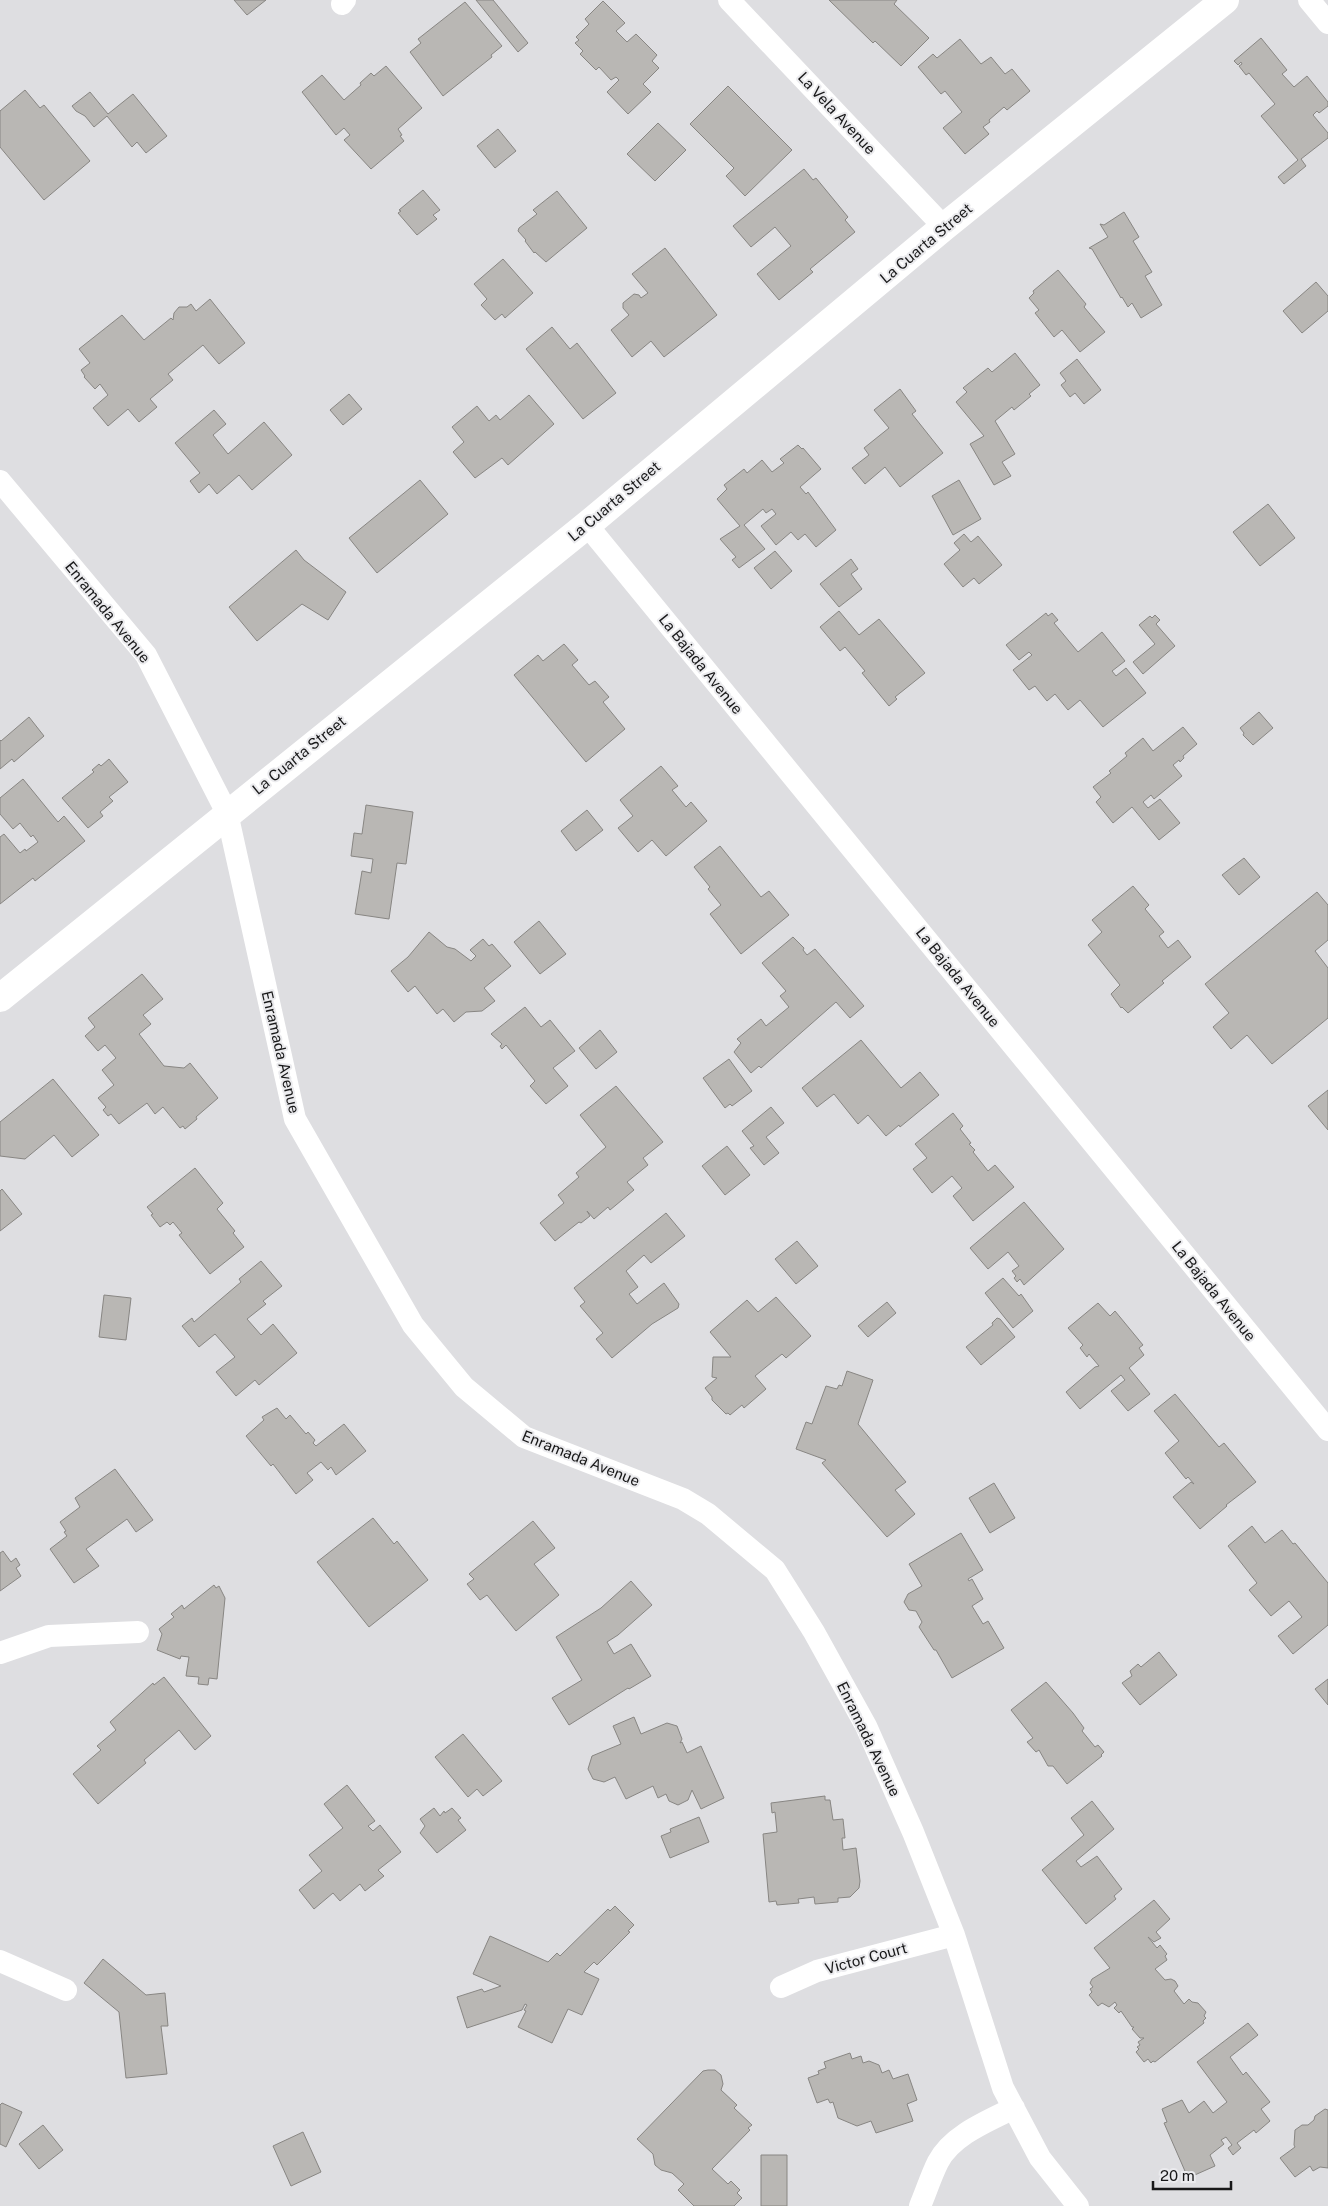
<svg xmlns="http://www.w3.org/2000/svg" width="1328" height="2206" viewBox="0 0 1328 2206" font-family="'Public Sans',sans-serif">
<rect width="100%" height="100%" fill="#dedee1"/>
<path fill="#b9b7b4" stroke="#888683" d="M234,0h32l-19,15z
M476,0h17l35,43 -10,9z
M829,0h68l-3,4 35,34 -28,28 -26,-25 -2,2z
M603,1l22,22 -9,8 11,11 9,-8 21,21 -5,6 7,7 -16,16 8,8 -23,22 -21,-22 12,-12 -3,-3 -5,3 -12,-13 -3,3 -16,-16 3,-3 -8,-8 4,-3 -3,-3 13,-13 -4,-5z
M465,2l37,44 -11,9 1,2 -49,39 -33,-44 11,-9 -3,-4z
M1261,38l26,32 -5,4 12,13 13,-11 21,26v4l-9,7 -2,-2 -4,4 15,18v5l-27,21 5,7 -22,18 -6,-7 20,-17 -37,-44 14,-12 -26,-31 -3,2 -7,-9 3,-2 -1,-2 -3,3 -4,-4z
M960,39l21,25 10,-7 14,17 7,-5 18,22 -23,19 -3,-3 -15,13 1,2 -7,5 6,7 -24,20 -22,-26 19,-16 -17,-21 -4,3 -23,-27 15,-13 4,4z
M386,66l36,42 -24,21 4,6 -2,1 4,5 -33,28 -27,-29 6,-5 -6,-7 -8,7 -34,-43 20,-17 22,25 17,-15 -1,-2 11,-10 3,3z
M728,86l64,64 -47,46 -19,-20 8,-8 -44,-44z
M25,90l15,18 4,-3 46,56 -46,39 -44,-53v-36z
M90,92l18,22 25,-20 34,42 -21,17 -9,-11 -5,5 -25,-31 -13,11 -9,-11 -9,-5 -4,-5z
M658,123l28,27 -31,31 -28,-27z
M498,129l18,22 -21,17 -18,-22z
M804,169l9,11 3,-2 32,39 -3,3 10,12 -45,37 3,3 -34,28 -22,-26 34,-28 -16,-19 -24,20 -18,-21z
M423,190l17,20 -7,5 4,4 -20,16 -19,-22 3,-2 -2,-1z
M557,191l30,37 -41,34 -11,-10 -1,1 -9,-12 1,-1 -8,-9 1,-3 18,-14 -4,-4z
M1124,212l15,25 -6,4 19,31 -7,4 17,29 -21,13 -9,-15 -4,4 -6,-10 -1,1 -29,-49 -3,-1 19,-11 -8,-13 4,1z
M665,248l52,67 -53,42 -13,-16 -19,16 -21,-27 18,-15 -6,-7v-5l11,-9 5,1 2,3 7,-5 -16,-19z
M503,259l30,34 -28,25 -3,-4 -7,6 -14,-15 6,-6 -13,-15z
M1058,270l28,34 -2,3 21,25 -25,20 -18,-22 -8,7 -19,-24 4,-3 -10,-12 5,-5 -1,-2z
M1316,282l12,14v15l-26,22 -19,-22z
M210,299l35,44 -26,21 -16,-19 -35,29 5,6 -23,19 7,8 -18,15 -11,-13 -20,17 -15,-18 15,-13 -8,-11 -5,5 -11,-12 1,-1 -4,-6 9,-7 -11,-14 43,-34 22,25 27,-22 2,2 1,-7 5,-6h8l4,-3 5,7z
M552,327l18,22 7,-6 39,50 -33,26 -57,-70z
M1015,353l25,32 -11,9 2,2 -17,14 -2,-3 -17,14 20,33 -13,8 9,14 -17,9 -24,-41 14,-8 -28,-34 11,-10 -4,-4 25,-20 4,4z
M1077,359l24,31 -17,14 -9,-11 -5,4 -9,-12 5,-4 -6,-8z
M900,389l16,22 -4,3 31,39 -43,34 -15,-20 -20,17 -13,-16 17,-13 -5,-7 25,-20 -15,-18z
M349,394l13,15 -19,16 -13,-15z
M529,395l25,29 -46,41 -6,-7 -27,20 -22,-26 11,-10 -12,-15 25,-21 12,15 7,-6 4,5z
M214,410l12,14 -13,11 15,19 36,-32 28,33 -40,35 -13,-15 -22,19 -8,-10 -10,9 -9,-12 10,-8 -25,-30z
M798,445l4,4 1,-1 18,21 -21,18 6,7 2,-2 28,38 -20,17 -11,-13 -7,6 -7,-8 -15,13 -15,-19 15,-12 -4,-5 -6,4 -3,-4 -19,16 21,24 -26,19 -7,-8 4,-3 -16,-18 20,-13 -23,-27 10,-10 -3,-4 20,-16 3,4 15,-13 10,12 12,-9 -4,-4z
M420,480l28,34 -71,59 -28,-35z
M959,480l22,39 -28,16 -21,-39z
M1268,504l27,34 -35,28 -27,-34z
M964,534l7,8 7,-6 24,29 -23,19 -5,-6 -11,9 -19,-23 16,-14 -6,-7z
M296,550l8,10 42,32 -18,28 -26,-16 -45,37 -28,-34z
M775,551l17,20 -21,18 -17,-21z
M851,559l7,10 -7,5 11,15 -23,18 -19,-23z
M839,611l20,24 20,-16 46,54 -30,24 2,2 -8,7 -27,-33 3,-2 -20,-24 -5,4 -20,-24z
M1046,613l2,3 4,-3 6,7 -4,3 24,29 24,-20 23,29 -13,10 4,5 10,-8 20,25 -43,34 -23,-27 -12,10 -13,-16 -8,7 -12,-15 -6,4 -16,-20 19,-15 -3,-3 -10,8 -13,-15z
M1155,615l5,5 -4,4 19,22 -32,28 -10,-12 22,-18 -16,-19 11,-9 2,2z
M564,644l14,16 -6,5 17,20 6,-4 14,16 -6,5 22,27 -39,33 -72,-87 24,-20 5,6z
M1259,712l14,16 -20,17 -10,-10 1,-2 -4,-5z
M29,717l15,19 -30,26 -2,-3 -12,10v-29l1,1z
M1183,727l14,17 -14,12 1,2 -4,4 -1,-2 -6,5 9,11 -28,23 -3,-4 -8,7 5,6 12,-9 20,24 -21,17 -27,-33 -19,16 -17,-21 5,-5 -8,-10 18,-14 -2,-2 18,-15 -2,-3 18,-15 10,13z
M109,759l19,23 -19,15 4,4 -13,11 3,4 -15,12 -26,-30 32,-26 -2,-2 7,-6 2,2z
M661,766l17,20 -6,4 14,17 5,-5 16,19 -41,35 -14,-16 -14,12 -20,-24 15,-12 -13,-16z
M23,779l35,43 6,-6 21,25 -50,40 -2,-3 -33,26v-67l4,-3 16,19 5,-4 1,2 12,-9 -5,-7 -2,2 -11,-14 -7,6 -13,-15v-16z
M366,805l47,7 -7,52 -9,-1 -8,56 -34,-5 7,-43 9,2 2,-14 -22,-3 3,-23 8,1z
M587,810l16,20 -27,21 -15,-20z
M720,846l41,51 8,-6 20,24 -48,39 -31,-40 11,-9 -13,-16 2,-2 -16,-20z
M1244,858l16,19 -21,18 -17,-20z
M1133,886l16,19 -4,4 19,23 -5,4 9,12 10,-8 13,17 -29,24 2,2 -36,30 -6,-6 -1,1 -10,-14 9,-9 -32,-40 14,-13 -10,-12z
M1317,892l11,13v35l-13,11 13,17v50l-56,46 -25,-29 -16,14 -18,-22 16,-14 -24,-29z
M539,921l27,33 -26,20 -26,-32z
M429,932l18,15 8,2 16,12 5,-5 -6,-6 13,-11 6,7 3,-2 19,22 -27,22 11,13 -13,10 -16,1 -12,10 -11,-13 -6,5 -22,-28 -7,6 -17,-21 17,-14z
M793,937l11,11 -1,2 4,5 8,-6 49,57 -14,12 -14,-16 -75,66 -2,-2 -8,7 -17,-21 7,-9 -4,-4 24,-20 5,7 23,-19 -9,-11 6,-5 -24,-28z
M142,974l21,25 -20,16 8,9 -12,10 25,32 20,2 6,-5 28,35 -22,19 1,2 -12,10 -2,-3 -3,2 -17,-21 -8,7 -8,-11 -28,21 -8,-10 -3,2 -5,-6 3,-3 -8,-9 16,-13 -12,-15 14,-12 -11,-13 -7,6 -13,-15 10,-9 -7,-9z
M525,1007l16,20 9,-7 25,31 -22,17 15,18 -22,18 -16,-18 5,-5 -29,-36 -4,4 -2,-3 2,-2 -11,-10z
M600,1030l17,22 -21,17 -17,-21z
M861,1040l40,48 19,-16 19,23 -39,32 -1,-2 -13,11 -18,-21 -10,9 -24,-30 -17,13 -15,-19z
M729,1059l23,32 -20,15 -2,-2 -5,4 -22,-30z
M53,1079l46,56 -27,22 -18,-22 -29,24 -25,-3v-34z
M616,1086l47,56 -20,16 5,7 -21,17 7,8 -24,20 -2,-3 -14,12 -7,-8 3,5 -9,7 -2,-1 -24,19 -15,-18 24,-20 -6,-8 21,-18 -3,-4 30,-26 -26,-32z
M1328,1090v40l-20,-24z
M771,1107l13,16 -18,14 13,16 -15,12 -14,-17 4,-2 -12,-15z
M953,1113l10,13 -3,3 11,14 -2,1 6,6 -2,2 15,19 7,-6 19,22 -41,34 -20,-25 9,-8 -10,-12 -20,17 -19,-24 14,-11 -12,-14z
M727,1146l23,29 -25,20 -23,-29z
M195,1168l28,35 -6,6 18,22 -2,2 11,14 -34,27 -31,-39 3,-2 -9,-11 -3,3 -3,-3 -7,5 -9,-12 2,-1 -6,-7z
M2,1189l20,25 -22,17v-40z
M1024,1202l40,47 -40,36 -4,-6 -3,3 -3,-4 2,-2 -4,-5 7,-5 -11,-14 -20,17 -18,-21z
M666,1213l19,23 -34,27 -7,-8 -18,16 12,16 -9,7 8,10 27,-21 15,21 -1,4 -26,16 -40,34 -16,-19 7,-6 -23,-27 5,-4 -11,-14z
M797,1241l21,25 -22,18 -21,-25z
M261,1261l21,25 -19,15 3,3 -19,15 14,16 12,-11 24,29 -38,32 -4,-5 -19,16 -20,-24 19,-15 -20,-23 -16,13 -17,-21 10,-8 2,4 47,-40 -2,-3z
M1003,1278l16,18 2,-2 12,17 -20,17 -28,-35z
M104,1295l27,3 -5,42 -27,-3z
M776,1297l35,39 -25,22 -4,-4 -27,22 11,13 -22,19 -2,-3 -12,10 -2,-2 -2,1 -14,-14v-3l-7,-9 12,-10 -5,-1 1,-20h18l-21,-25 37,-32 11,12z
M887,1302l9,11 -28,24 -10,-11z
M1098,1303l12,13 5,-5 28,34 -4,3 5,7 -15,13 21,26 -22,17 -17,-20 14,-11 -4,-5 -41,34 -14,-17 29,-25 4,-1 -10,-12 -2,3 -7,-9 3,-3 -15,-17z
M997,1318l3,1 15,18 -34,28 -15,-18 27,-22 -1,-2z
M847,1371l26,9 -15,44 48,58 -11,8 20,24 -28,23 -65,-74 4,-3 -30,-11 10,-27 6,2 14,-38 11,3 2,-4 3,1z
M1175,1394l44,53 5,-4 32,39 -30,23 1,1 -27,23 -27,-32 18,-15 3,2 -6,-7 -2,2 -21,-26 14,-12 -25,-30z
M277,1408l9,11 4,-4 16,19 2,-2 7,8 -2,3 3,3 28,-22 22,27 -30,24 -5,-8 -3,3 -7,-8 -14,11 6,7 -17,14 -23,-30 -2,2 -25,-30 18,-16 -2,-3z
M115,1469l38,51 -17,12 -9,-13 -41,30 13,17 -25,17 -24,-34 17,-13 -3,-4 2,-1 -6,-9 20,-15 -5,-9z
M994,1483l21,35 -25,15 -21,-35z
M373,1518l21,26 3,-3 31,39 -59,47 -52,-65z
M533,1521l22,27 -21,16 25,31 -43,36 -29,-36 -7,5 -13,-16 7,-5 -5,-5z
M1252,1526l13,17 17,-13 11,14 2,-1 33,40v42l-35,29 -15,-18 24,-19 -13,-16 -18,15 -22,-26 8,-7 -29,-37z
M961,1533l22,37 -15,9 1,2 3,-2 11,20 -11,7 11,18 5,-3 16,27 -52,30 -16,-28h-2l-15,-23 3,-5 -6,-11 -7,-1 -5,-8 4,-8 14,-8 -13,-22z
M3,1551l8,11 5,-4 4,7 -4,3 5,8 -21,15v-38z
M631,1581l21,24 -34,30 -11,7 7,12 17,-10 20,32 -22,13 -1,-1 -59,37 -17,-27 30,-18 -26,-43 45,-29z
M214,1585l2,3 3,-2 6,12 -8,81 -8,-1 -1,7 -10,-1 1,-7 -13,-1 3,-19 -8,-1 -1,3 -23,-9 5,-16 -3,-5 15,-12 -3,-3 11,-9 2,4z
M1159,1652l18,23 -37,30 -18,-22 10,-7 -2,-5 8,-7 3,3z
M164,1677l47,59 -16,14 -16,-20 -35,30 2,3 -48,41 -25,-30 28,-24 -4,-4 19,-16 -6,-8 43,-39 1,2z
M1328,1679v26l-13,-16z
M1046,1682l27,31 11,15 -2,3 13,16 3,-2 6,7 -3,3 1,1 -35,28 -14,-18h-5l-9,-16 -3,2 -9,-10 6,-4 -22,-28z
M634,1717l7,17 26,-11 10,3 5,13 -2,4 2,-1 5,11 14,-7 23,52 -23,11 -9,-19 -4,10 -10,5 -9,-4 -3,-7 -8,4 -5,-12 -27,13 -11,-22 -11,5 -11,-3 -5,-10 4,-13 29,-12 -8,-18z
M463,1734l39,47 -19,15 -6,-7 -9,8 -33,-40z
M347,1785l28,36 -7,5 5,5 7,-6 21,27 -23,18 6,6 -19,15 -5,-7 -20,17 -7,-8 -19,16 -15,-19 23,-19 -13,-16 34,-27 -19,-24z
M825,1796v4h5l3,20 10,-1 2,19h-3l1,12 13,-2 4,33 -1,7 -9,9 -12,1v4l-23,2 -1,-7 -16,2 1,4 -22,2 -1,-4 -7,1 -6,-68 14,-2 -2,-20 -3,1 -1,-10z
M1092,1801l22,28 -38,32 5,6 16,-11 25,33 -8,7 2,3 -30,25 -44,-54 42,-35 -13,-17z
M434,1808l6,8 4,-5 1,2 7,-5 9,10 -3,2 8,10 -29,23 -17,-20 5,-7 -5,-7z
M699,1817l10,25 -39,16 -9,-22 10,-4 -1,-3z
M1154,1900l16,19 -14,13 5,6 -7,4 -6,-5 9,11 3,-3 7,9 -2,2 2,4 -12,9 10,11 6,-1 4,2 3,5 -4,5 10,13 5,-5 3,3 6,1 8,9 -2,4 2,2 -3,3 1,2 -49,39 -2,-1 -2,2 -3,-4 -4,3 -8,-10 3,-3 -2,-2 3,-2 -2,-3 6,-4h-4l-8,-9 2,-2h-2l-11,-16 -2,2 -5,-5 3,-3 -2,-3 -6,5 -7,-4 -4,3 -9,-11 3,-3 -2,-3 3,-2 -3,-4 2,-4 18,-11 -16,-20z
M615,1906l19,19 -6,6 2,1 -33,33 -3,-3 -10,10 15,7 -17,36 -14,-6 -16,34 -34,-16 8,-16 -2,-1 3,-5 -2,-1 -3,6 -55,18 -10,-31 25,-8 2,3 17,-6 -28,-12 17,-38 58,26 9,-9 3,3 48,-47 2,2z
M103,1959l43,36 19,-2 3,33h-7l6,48 -41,4 -7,-66 -35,-29z
M1248,2023l10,12 -28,22 13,18 3,-3 24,30 -9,7 9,12 -14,12 -2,-3 -17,13 4,5 -8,7 -5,-7 4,-3 -6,-8 -5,3 3,4 -14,11 5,11 -27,12 -24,-55 3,-1 -5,-13 20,-9 7,13 15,-12 9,12 14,-11 -30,-40z
M850,2053l2,6 9,-3 2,7 6,-2 10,4 3,8 7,-3 4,9 15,-5 9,26 -10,4 6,17 -37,12 -5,-12 -14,5 -19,-8 -5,-16 -3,1 -2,-4 -11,4 -9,-25 11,-4 -1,-3 8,-3 -2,-6z
M708,2070h7l6,5 2,9 -2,6 16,15 -3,3 18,17 -4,3 2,2 -38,39 16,15 3,-3 9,9 -3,3 5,5 -8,8h-40l-16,-16 6,-6 -12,-11 -11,-3 -6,-5 -2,-11 -16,-15 66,-68z
M2,2103l20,9 -16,35 -6,-3v-39z
M1325,2109l3,1v58l-8,-1 -7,4 -3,-5 -15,11 -15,-19 15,-11 -1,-2 1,-15 7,-5h6l6,-5 1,-4z
M43,2125l20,25 -24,19 -20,-25z
M303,2132l18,40 -30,14 -18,-40z
M761,2155h26v51h-26z"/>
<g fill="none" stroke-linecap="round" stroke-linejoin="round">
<path stroke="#fff" stroke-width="22" d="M729,0l215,227
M1309,0l19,23
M342,4l3,-4
M0,481l146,174 81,158 68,306 118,206 51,62 60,50 159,62 25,15 67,56 39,62 52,94 47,106 41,103 49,153 37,70 38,48
M587,525l741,905
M0,1653l49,-17 89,-4
M0,1961l66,29
M781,1987l36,-16 137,-36
M920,2206c6,-14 11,-30 18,-44 14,-27 50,-41 76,-54"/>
<path stroke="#fff" stroke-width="28" d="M0,998l587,-473 357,-298 281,-227"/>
</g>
<g text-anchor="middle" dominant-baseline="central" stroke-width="4" stroke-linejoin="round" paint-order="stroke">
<g font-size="15" fill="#181819" stroke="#ebebee">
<text transform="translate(837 113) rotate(47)">La Vela Avenue</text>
<text transform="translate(926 243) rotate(-40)">La Cuarta Street</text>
<text transform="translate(614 501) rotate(-40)">La Cuarta Street</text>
<text transform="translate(108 612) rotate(51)">Enramada Avenue</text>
<text transform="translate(701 664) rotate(51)">La Bajada Avenue</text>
<text transform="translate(299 755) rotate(-39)">La Cuarta Street</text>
<text transform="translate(958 977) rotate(51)">La Bajada Avenue</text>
<text transform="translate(281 1052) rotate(77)">Enramada Avenue</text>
<text transform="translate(1214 1291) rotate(51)">La Bajada Avenue</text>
<text transform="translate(581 1458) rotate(22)">Enramada Avenue</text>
<text transform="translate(869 1739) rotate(64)">Enramada Avenue</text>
<text transform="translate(866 1958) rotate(-15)">Victor Court</text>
</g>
</g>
<path d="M1153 2181v8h78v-8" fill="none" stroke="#181819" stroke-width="2.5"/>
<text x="1160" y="2181" font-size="15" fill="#181819" stroke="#ebebee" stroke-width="4" paint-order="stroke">20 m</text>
</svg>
